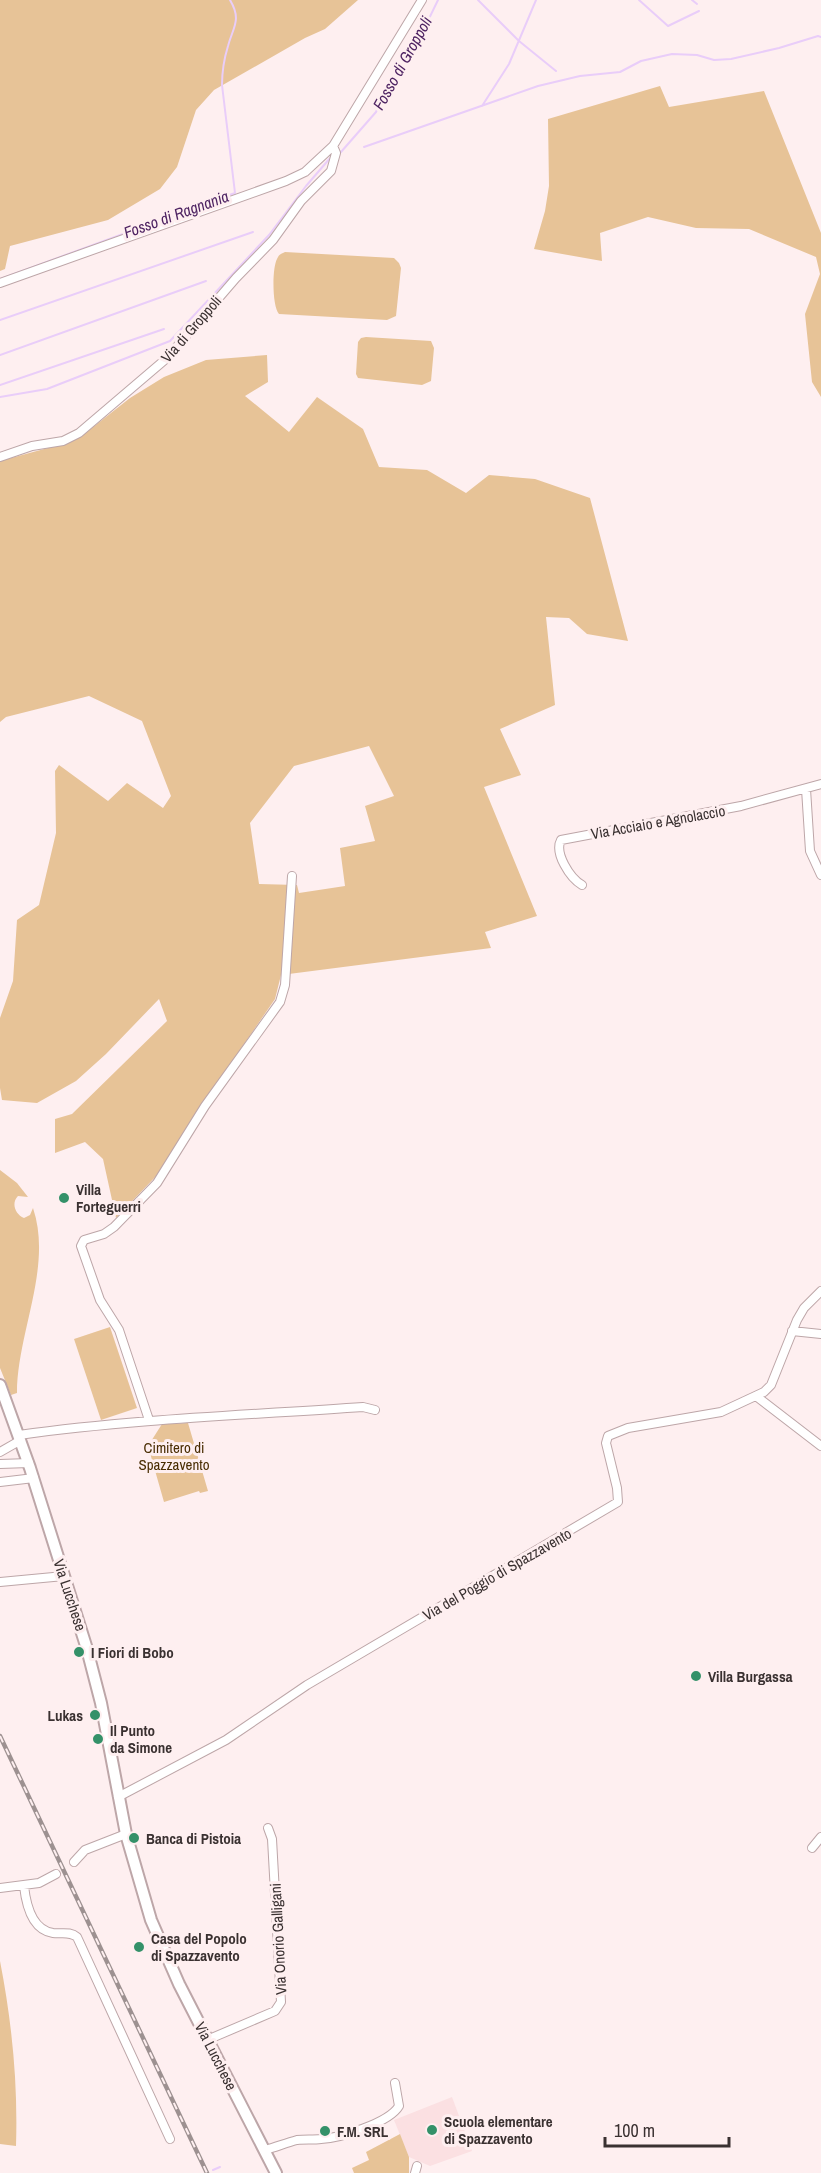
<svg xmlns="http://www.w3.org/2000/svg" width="821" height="2173" viewBox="0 0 821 2173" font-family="'Archivo Narrow',sans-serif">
<rect width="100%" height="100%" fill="#feeff0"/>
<path fill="#fbe0e2" d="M452,2097l20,54 -42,15 -21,-9 -15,-37z"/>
<path fill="#e7c397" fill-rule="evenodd" d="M0,0h358l-33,29 -20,9 -91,52 -18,20 -19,57 -17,22 -52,31 -98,26 -5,23 -5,2z
M660,86l9,21 95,-16 57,142v164l-9,-15 -7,-68 15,-40 -4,-17 -67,-28 -53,-1 -48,-11 -48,16 2,28 -68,-12 11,-38 4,-25 -1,-67z
M285,252l109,6 5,5 2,5 -5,48 -9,4 -108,-6c-7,-8 -7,-46 -2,-55 2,-5 4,-5 8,-7z
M366,337l65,4 3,7 -3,33 -9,4 -64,-7 -2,-4 2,-32 3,-4z
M267,355l1,27 -23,14 44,36 28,-35 46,32 16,38 48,3 39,23 23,-18 46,4 55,19 38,143 -41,-7 -18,-16 -23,-1 9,88 -55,24 21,46 -37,12 53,129 -52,16 6,16 -210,27 -6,24 -66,96 -49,77 -44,46 -13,-59 -18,-17 -30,11v-34l17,-5 95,-93 -8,-22 -53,55 -30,27 -39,22 -35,-3 -2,-12v-70l13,-37 4,-61 22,-15 17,-72 -1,-62 4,-6 49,36 19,-18 36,25 8,-12 -29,-75 -53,-25 -83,21 -6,5v-261l70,-19 13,-7 47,-37 34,-21 42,-17zM369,746l25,50 -29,10 10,35 -35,7 5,38 -46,7 -2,-8 -38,-1 -9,-61 44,-57z
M0,1170l17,13 11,14 -10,-1c-7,7 -3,18 6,22l6,-3 3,-7c20,59 -16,125 -16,185l-6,2 -11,-27z
M110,1327l27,81 -36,12 -27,-81z
M188,1423l20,68 -8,2 -1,-2 -35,11 -16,-56 14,-22z
M0,1961c12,62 18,122 16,185l-16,-2z
M400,2134l9,23v16h-55l-2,-5 17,-8 -3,-8z"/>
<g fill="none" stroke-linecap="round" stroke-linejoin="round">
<path stroke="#e9cdf9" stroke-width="2" d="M478,0l41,41 37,30
M639,0l29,26 31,-15
M692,0l5,4
M482,106l27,-42 27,-64
M364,147l174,-61 42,-10 40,-4 21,-11 31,-7 25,1 17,5 17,-1 48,-11 39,-12 3,1
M341,152l35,-40 8,-19 38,-60 16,-33
M0,279l235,-86 -13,-108c0,-13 2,-26 6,-39 5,-19 14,-26 2,-46
M0,320l253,-88
M0,355l206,-74
M0,385l164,-56
M0,397l47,-8 123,-48 99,-106 37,-49 25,-29
M213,2170l7,-3"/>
<g stroke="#bda6a8" stroke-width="10">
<path id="street" d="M0,283l286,-102 19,-9 28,-26 89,-146
M0,457l32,-11 31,-5 16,-8 88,-75 69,-80 37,-38 28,-39 30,-30 5,-18 -3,-7
M806,789l4,62 11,24
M582,885c-12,-7 -28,-32 -21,-45l180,-34 80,-22
M792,1331l29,3
M756,1396l65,50
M149,1420l-30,-90 -19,-30 -19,-54 3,-6 20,-6 10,-7 43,-44 48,-77 75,-104 5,-17 7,-109
M19,1435c114,-16 230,-20 344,-28l12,3
M0,1452l21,-12
M0,1464l29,-1
M0,1482l34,-4
M0,1582l64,-6
M118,1797l108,-57 81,-55 311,-183 -1,-14 -11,-45 2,-7 20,-8 93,-16 43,-20 7,-7 26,-65 7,-12 17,-17
M812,1848l9,-11
M74,1862l11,-12 41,-16
M24,1886c2,18 8,44 29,47 9,1 17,-2 24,4l93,202
M0,1888l39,-5 17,-9
M207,2040l68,-29 6,-9 -9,-163 -4,-11
M265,2150c11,-3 21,-7 32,-10 8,-1 16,0 24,-1 19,-1 68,-16 78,-33l-4,-23
M415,2173l2,-7"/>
</g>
<g stroke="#bda6a8" stroke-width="14">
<path id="secondary" d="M0,1385l30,83 57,181 14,54 25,131 25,86 28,64 97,189"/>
</g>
<use href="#street" stroke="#fff" stroke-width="8"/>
<use href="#secondary" stroke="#fff" stroke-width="10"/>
<g stroke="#9d9191" stroke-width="4.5">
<path id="rail" d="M0,1736l207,437"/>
</g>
<use href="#rail" stroke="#feeff0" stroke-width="2" stroke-dasharray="7" stroke-linecap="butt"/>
</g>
<g fill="#349169" stroke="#feeff0" stroke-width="2">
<circle cx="64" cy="1198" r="6"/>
<circle cx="79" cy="1652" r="6"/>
<circle cx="696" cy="1676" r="6"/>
<circle cx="95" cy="1715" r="6"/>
<circle cx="98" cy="1739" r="6"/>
<circle cx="134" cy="1838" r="6"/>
<circle cx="139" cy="1947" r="6"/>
<circle cx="432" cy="2130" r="6"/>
<circle cx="325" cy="2131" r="6"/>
</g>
<g text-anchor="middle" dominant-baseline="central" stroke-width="6" stroke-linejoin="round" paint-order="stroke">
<g font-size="15" fill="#3a3131" stroke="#feeff0">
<text transform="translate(191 329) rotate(-49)">Via di Groppoli</text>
<text transform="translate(658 822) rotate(-10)">Via Acciaio e Agnolaccio</text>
<text transform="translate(497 1574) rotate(-30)">Via del Poggio di Spazzavento</text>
<text transform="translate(70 1595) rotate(72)">Via Lucchese</text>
<text transform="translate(278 1939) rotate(-93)">Via Onorio Galligani</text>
<text transform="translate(216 2056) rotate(63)">Via Lucchese</text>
</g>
<g font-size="15" font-weight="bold" fill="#3a3131" stroke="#feeff0" text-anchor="start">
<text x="76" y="1189">Villa<tspan x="76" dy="17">Forteguerri</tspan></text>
<text x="91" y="1652">I Fiori di Bobo</text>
<text x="708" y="1676">Villa Burgassa</text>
<text x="83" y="1715" text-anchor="end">Lukas</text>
<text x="110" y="1730">Il Punto<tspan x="110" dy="17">da Simone</tspan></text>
<text x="146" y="1838">Banca di Pistoia</text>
<text x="151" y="1938">Casa del Popolo<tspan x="151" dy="17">di Spazzavento</tspan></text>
<text x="444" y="2121">Scuola elementare<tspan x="444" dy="17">di Spazzavento</tspan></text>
<text x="337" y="2131">F.M. SRL</text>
</g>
<g font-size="15" fill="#492d02" stroke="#feeff0">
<text x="174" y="1447">Cimitero di<tspan x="174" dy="17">Spazzavento</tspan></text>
</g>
<g font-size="16" font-style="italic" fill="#4e2362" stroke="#feeff0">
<text transform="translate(402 63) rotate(-61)">Fosso di Groppoli</text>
<text transform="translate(176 214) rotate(-20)">Fosso di Ragnania</text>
</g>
</g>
<path d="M605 2137v9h124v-9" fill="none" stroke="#3a3131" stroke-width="3"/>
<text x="614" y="2137" font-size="18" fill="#3a3131" stroke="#feeff0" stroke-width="4.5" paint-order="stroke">100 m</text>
</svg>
